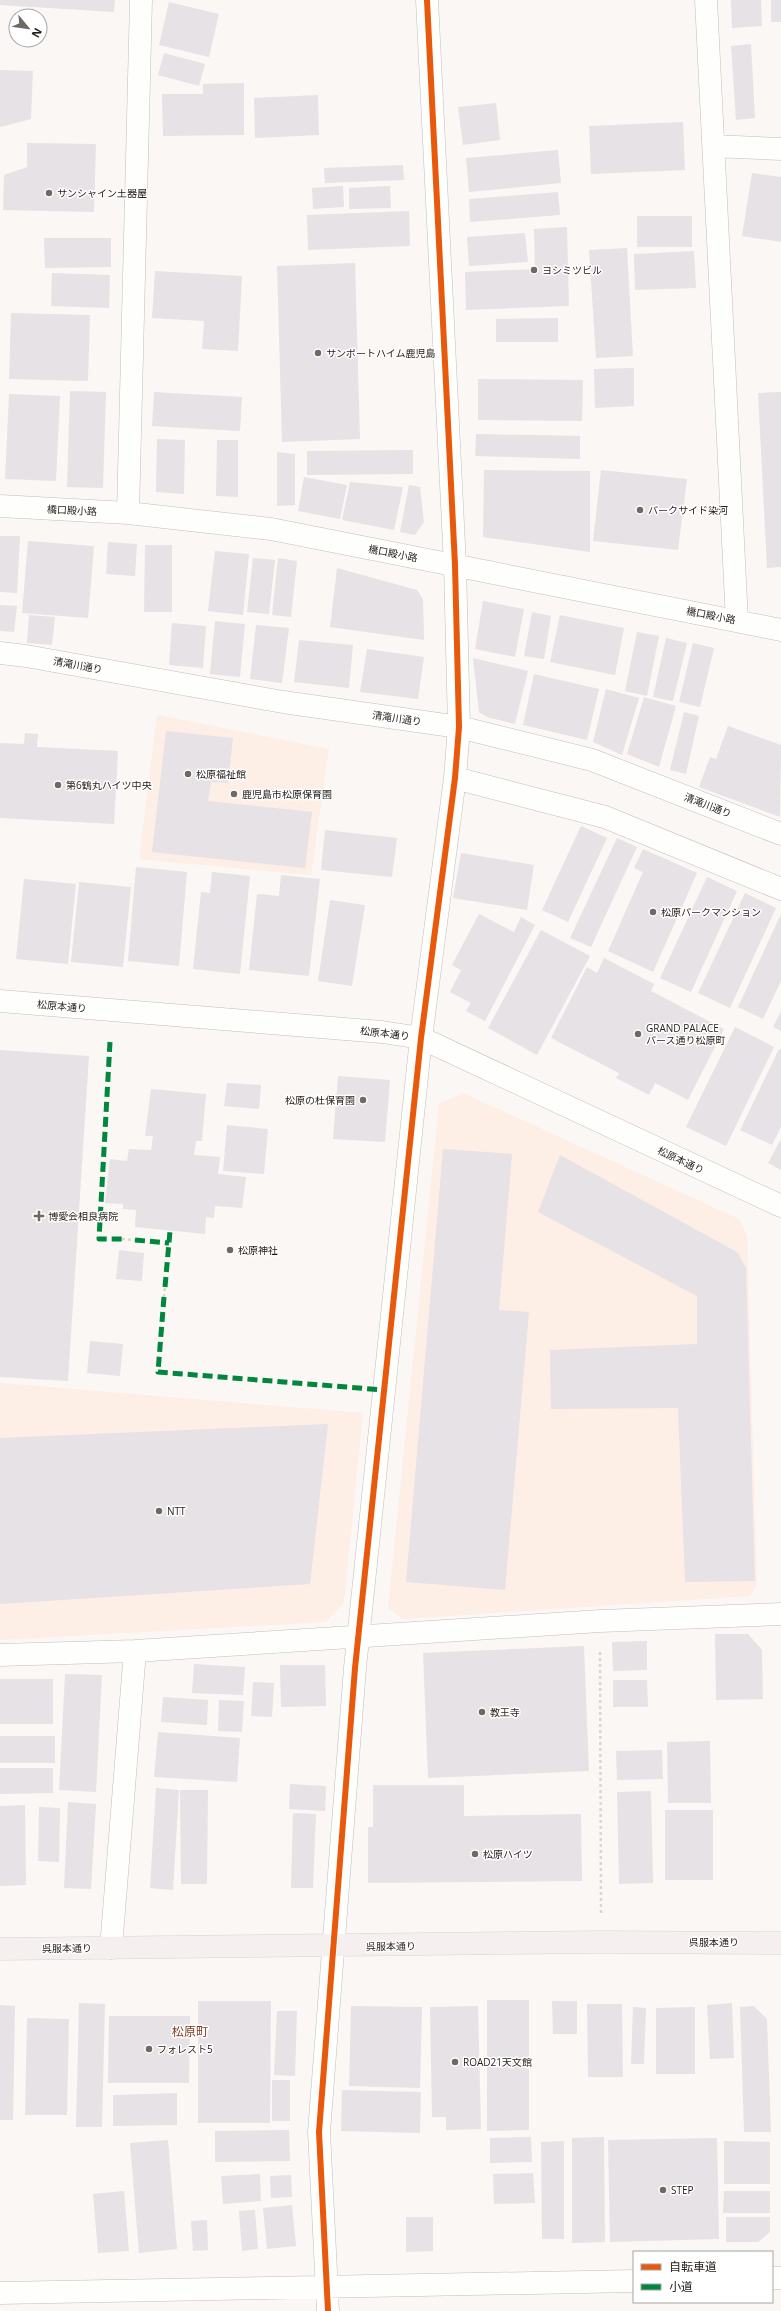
<svg xmlns="http://www.w3.org/2000/svg" width="781" height="2311" viewBox="0 0 781 2311" font-family="'Open Sans','Noto Sans JP',sans-serif">
<rect width="100%" height="100%" fill="#fbf7f4"/>
<path fill="#fdeee6" d="M157,715l172,34 -18,126 -172,-16z
M463,1093l276,126 8,17 10,348 -7,12 -347,23 -15,-11 51,-504z
M0,1383l363,30 -19,189 -18,20 -326,18z"/>
<path fill="#e6e2e6" d="M0,0h115l-1,12 -114,-7z
M731,0h30l1,26 -30,2z
M771,0h10v22h-10z
M169,2l50,12 -10,43 -50,-12z
M751,44l4,74 -19,2 -5,-74z
M164,53l41,11 -6,22 -41,-11z
M0,70l33,1 -2,48 -31,8z
M244,83v52l-81,1 -1,-42h41v-10z
M318,95l1,40 -64,3 -1,-40z
M496,103l4,37 -37,5 -5,-38z
M683,122l2,48 -94,4 -2,-48z
M27,143l69,1 -2,68 -91,-2 1,-35 23,-8z
M558,150l3,33 -92,9 -3,-34z
M403,165l1,15 -79,3 -1,-15z
M752,173l29,4v65l-39,-6z
M343,186l1,21 -31,2 -1,-21z
M390,186l1,22 -42,1v-21z
M558,192l2,23 -90,7 -1,-23z
M409,211l1,35 -102,4 -1,-35z
M637,216h55v31h-55z
M567,227l2,79 -103,4 -1,-38 70,-3 -1,-40z
M525,233l3,29 -59,4 -2,-29z
M44,238h67v29l-66,1z
M627,248l6,108 -37,2 -7,-108z
M694,251l2,37 -61,2 -1,-36z
M355,263l5,176 -78,3 -5,-176z
M155,271l87,5 -4,75 -36,-2 2,-28 -52,-3z
M52,273l58,2 -1,33 -58,-2z
M11,313l79,2 -2,66 -79,-2z
M558,318v24h-62v-23z
M634,368v38l-39,2 -1,-39z
M478,379l105,1 -1,41 -104,-1z
M70,391l36,1 -3,96 -36,-1z
M154,392l88,5 -2,34 -88,-5z
M781,392v175l-14,1 -9,-175z
M9,394l51,2 -4,85 -51,-2z
M476,434l104,2v23l-105,-3z
M157,439l28,1 -1,54 -28,-2z
M217,440h21v57l-22,-1z
M413,450v24l-106,1v-24z
M277,452l18,2v51l-18,1z
M484,470l106,1v81l-107,-15z
M601,470l86,9 -9,71 -85,-9z
M304,477l43,8 -7,34 -42,-8z
M350,482l53,5 -9,43 -52,-10z
M409,485l11,2 4,35 -9,13 -15,-3z
M0,536h20l-3,57 -17,-1z
M28,541l66,5 -6,72 -66,-5z
M108,542l29,2 -2,32 -29,-2z
M145,545h27v67h-28z
M215,551l34,3 -6,61 -35,-4z
M253,558l22,2 -6,54 -22,-2z
M278,558l19,3 -6,56 -19,-2z
M337,568l80,22 6,9 1,41 -94,-13z
M483,601l41,8 -9,48 -40,-8z
M0,605l17,1 -3,26 -14,-1z
M532,612l19,4 -7,43 -20,-3z
M29,615l26,2 -3,28 -25,-2z
M560,615l64,13 -9,47 -65,-13z
M215,621l30,3 -5,53 -30,-3z
M172,623l34,3 -3,42 -34,-3z
M256,625l33,3 -7,55 -32,-4z
M637,632l22,4 -12,60 -22,-5z
M666,638l21,5 -14,58 -20,-4z
M299,640l54,5 -4,43 -55,-6z
M693,643l21,5 -14,59 -21,-5z
M367,649l57,8 -6,42 -58,-7z
M473,658l55,13 -13,53 -28,-7 -8,-5z
M534,674l65,15 -12,51 -64,-15z
M606,689l33,9 -17,57 -29,-13z
M644,697l32,9 -17,61 -32,-13z
M684,712l15,4 -13,58 -16,-4z
M728,726l53,19 -1,72 -81,-30 11,-30 6,2z
M166,731l67,7 -5,45 -17,-1 -3,19 104,11 -7,56 -153,-16z
M25,733l13,1 -1,13 81,4 -4,73 -114,-6v-75l24,1z
M581,826l26,12 -39,84 -26,-12z
M325,830l72,8 -5,39 -71,-7z
M617,838l20,9 -46,100 -21,-9z
M643,849l54,24 -44,99 -45,-21 35,-79 -9,-4z
M461,853l73,12 -7,45 -74,-12z
M136,867l51,5 -8,94 -51,-5z
M212,872l38,4 -10,98 -47,-5 8,-77 9,1z
M281,875l39,4 -11,97 -60,-6 8,-76 22,2z
M707,877l30,14 -46,101 -31,-14z
M24,879l52,5 -8,80 -52,-5z
M79,882l52,5 -8,80 -52,-5z
M745,893l31,15 -46,100 -32,-15z
M330,900l35,5 -13,81 -34,-5z
M479,914l35,18 7,-15 14,8 -50,96 -19,-10 5,-8 -21,-11 11,-22 -9,-5z
M781,914v67l-18,38 -25,-12z
M541,930l49,26 -53,99 -49,-27z
M604,958l50,26 -3,7 73,38 -36,71 -33,-17 -6,12 -33,-17 3,-5 -68,-35 36,-71 10,6z
M781,1011v20l-8,-4z
M735,1027l39,20 -48,99 -40,-19z
M779,1049l2,1v77l-9,18 -32,-15z
M0,1050l89,6 -21,325 -68,-4z
M338,1076l52,4 -5,62 -52,-3z
M227,1083l34,2 -2,24 -35,-3z
M151,1089l55,5 -4,47h-6l-2,14 26,2 -2,17 28,3 -4,31 -27,-2 -1,12 -8,-1 -1,17 -70,-7 1,-17 -13,-1v-5l-18,-1 5,-44 17,2 2,-12 22,1 2,-14h-8z
M227,1125l41,4 -4,45 -41,-3z
M781,1139v31l-13,-7z
M443,1149l69,5 -13,156 30,2 -24,278 -99,-8z
M560,1155l177,97 9,16 9,313 -70,1 -7,-174 -127,1 -1,-59 147,-6v-48l-159,-84z
M119,1250l25,3 -2,28 -26,-2z
M90,1341l33,3 -3,32 -33,-3z
M328,1424l-18,160 -310,20v-166z
M715,1634h33l14,16 1,49 -47,1z
M647,1641v29l-34,1 -1,-29z
M584,1646l5,125 -161,7 -5,-125z
M194,1664l51,3 -2,28 -51,-2z
M280,1665h45l1,41 -45,1z
M65,1674l37,1 -6,117 -37,-2z
M0,1679h53v45h-53z
M613,1680h34l1,27h-35z
M253,1682l21,1 -2,34 -21,-1z
M163,1697l45,3 -1,25 -46,-3z
M219,1700l25,1 -2,31 -24,-1z
M158,1732l82,6 -3,44 -83,-5z
M0,1736h55v27h-55z
M710,1741l1,62h-43l-1,-61z
M662,1750l1,29 -46,1 -1,-29z
M0,1768h53v25l-53,1z
M290,1784l36,2 -1,25 -36,-2z
M373,1785h91v31l117,-2 1,67 -214,2v-56h5z
M156,1788l23,2 -6,100 -23,-2z
M180,1790h28l-1,94h-26z
M651,1791l2,92 -34,1 -2,-92z
M68,1802l28,2 -5,85 -27,-1z
M25,1805l1,80 -26,1v-80z
M39,1807l21,1 -1,54 -21,-1z
M665,1810h48v70h-48z
M293,1813l23,1 -3,74h-22z
M487,2000h42v130l-42,1z
M198,2001h73l-1,122h-72z
M552,2001h25v33h-24z
M79,2003l26,1 -3,123h-26z
M732,2003l2,55 -24,1 -3,-54z
M587,2004h35l1,73h-35z
M0,2005l15,1 -2,114h-13z
M351,2006l71,1 -2,81 -71,-2z
M478,2006l3,123 -35,1v-13h-14l-2,-110z
M754,2006l13,13 4,113h-27l-4,-125z
M633,2007l13,1 -2,56h-13z
M695,2007v67h-39v-66z
M277,2011h20l-2,65 -21,-1z
M109,2016h81l-1,67h-81z
M27,2018l42,1 -2,96h-42z
M272,2080h18v41h-18z
M342,2090l79,2 -1,41 -79,-2z
M177,2093v32l-64,1v-31z
M289,2130l1,31 -75,1v-31z
M531,2137l1,25 -42,1v-25z
M604,2137l1,105 -33,1v-105z
M717,2138l2,101 -109,3 -2,-102z
M168,2140l9,109 -38,4 -9,-110z
M564,2141v98h-22l-1,-97z
M724,2141l46,1v42h-46z
M533,2173l2,30 -41,1 -1,-30z
M260,2174l1,27 -38,3 -2,-28z
M291,2175l1,22 -21,1 -1,-22z
M124,2191l5,60 -31,2 -5,-59z
M724,2191h46v22h-47z
M292,2205l4,41 -29,3 -4,-41z
M255,2210l3,39 -16,2 -3,-40z
M406,2217h27v34l-27,1z
M726,2217h44v15l-12,10h-32z
M207,2220l1,30 -15,1 -2,-30z"/>
<g fill="none" stroke-linecap="round" stroke-linejoin="round">
<g stroke="#c3beba" stroke-width="23">
<path id="street" d="M706,0l31,621
M714,146l67,3
M0,506l128,7 143,16 510,101
M128,513l13,-513
M0,653l26,3 257,46 176,25 133,33 189,74
M455,778l150,39 176,72
M0,1001l382,31 39,6 360,168
M0,1655l135,-4 465,-30 181,-7
M111,1948l24,-297
M772,2278h9
M0,2293l634,-12
M328,2311l-9,-179 36,-464 66,-630 34,-260 4,-51 -4,-162 -28,-565"/>
</g>
<g stroke="#d6d3d1" stroke-width="23">
<path id="highway" d="M0,1949l601,-7 180,1"/>
</g>
<path stroke="#d8d7d6" stroke-width="2.5" stroke-dasharray="3 3" stroke-linecap="butt" d="M122,1239l13,1
M164,1297l1,-10
M600,1652l1,261"/>
<use href="#street" stroke="#fefefd" stroke-width="22"/>
<use href="#highway" stroke="#f6eff0" stroke-width="22"/>
<path stroke="#00873e" stroke-width="5" stroke-dasharray="10 5" stroke-linecap="butt" d="M110,1042l-11,197h23
M135,1240l34,3
M165,1287l5,-56
M164,1297l-6,75 226,18"/>
<g stroke="#fff" stroke-width="8">
<path id="cycleway" d="M328,2311l-9,-179 36,-464 66,-630 34,-260 4,-51 -4,-162 -28,-565"/>
</g>
<use href="#cycleway" stroke="#e8590c" stroke-width="6"/>
</g>
<g fill="#6f6964" stroke="#fff" stroke-width="1.5">
<circle cx="49" cy="193" r="4"/>
<circle cx="534" cy="270" r="4"/>
<circle cx="318" cy="353" r="4"/>
<circle cx="640" cy="510" r="4"/>
<circle cx="188" cy="774" r="4"/>
<circle cx="58" cy="785" r="4"/>
<circle cx="234" cy="794" r="4"/>
<circle cx="653" cy="912" r="4"/>
<circle cx="638" cy="1034" r="4"/>
<circle cx="363" cy="1100" r="4"/>
<path d="M37 1210h4v4h4v4h-4v4h-4v-4h-4v-4h4z"/>
<circle cx="230" cy="1250" r="4"/>
<circle cx="159" cy="1511" r="4"/>
<circle cx="482" cy="1712" r="4"/>
<circle cx="475" cy="1854" r="4"/>
<circle cx="149" cy="2049" r="4"/>
<circle cx="455" cy="2062" r="4"/>
<circle cx="663" cy="2190" r="4"/>
</g>
<g text-anchor="middle" dominant-baseline="central" stroke-width="3" stroke-linejoin="round" paint-order="stroke">
<g font-size="10" fill="#231c17" stroke="#fff" text-anchor="start">
<text x="57" y="193">サンシャイン土器屋</text>
<text x="542" y="270">ヨシミツビル</text>
<text x="326" y="353">サンポートハイム鹿児島</text>
<text x="648" y="510">パークサイド染河</text>
<text x="196" y="774">松原福祉館</text>
<text x="66" y="785">第6鶴丸ハイツ中央</text>
<text x="242" y="794">鹿児島市松原保育園</text>
<text x="661" y="912">松原パークマンション</text>
<text x="646" y="1028">GRAND PALACE<tspan x="646" dy="12">パース通り松原町</tspan></text>
<text x="355" y="1100" text-anchor="end">松原の杜保育園</text>
<text x="48" y="1216">博愛会相良病院</text>
<text x="238" y="1250">松原神社</text>
<text x="167" y="1511">NTT</text>
<text x="490" y="1712">教王寺</text>
<text x="483" y="1854">松原ハイツ</text>
<text x="157" y="2049">フォレスト5</text>
<text x="463" y="2062">ROAD21天文館</text>
<text x="671" y="2190">STEP</text>
</g>
<g font-size="10" fill="#231c17" stroke="#fff">
<text transform="translate(72 510) rotate(3)">橋口殿小路</text>
<text transform="translate(393 553) rotate(11)">橋口殿小路</text>
<text transform="translate(711 615) rotate(11)">橋口殿小路</text>
<text transform="translate(78 665) rotate(10)">清滝川通り</text>
<text transform="translate(397 718) rotate(8)">清滝川通り</text>
<text transform="translate(708 805) rotate(21)">清滝川通り</text>
<text transform="translate(62 1006) rotate(5)">松原本通り</text>
<text transform="translate(385 1033) rotate(7)">松原本通り</text>
<text transform="translate(681 1160) rotate(25)">松原本通り</text>
<text x="714" y="1942">呉服本通り</text>
<text transform="translate(391 1946) rotate(-1)">呉服本通り</text>
<text transform="translate(67 1948) rotate(-1)">呉服本通り</text>
</g>
<g font-size="12" fill="#7c3c1b" stroke="#fff">
<text x="190" y="2031">松原町</text>
</g>
</g>
<rect x="633" y="2251" width="140" height="52" fill="#ffffff" stroke="#a7a4a2"/>
<rect x="641" y="2264" width="20" height="6" fill="#e8590c" stroke="#a7a4a2"/>
<text x="669" y="2271" font-size="12" fill="#231c17">自転車道</text>
<rect x="641" y="2284" width="20" height="6" fill="#00873e" stroke="#a7a4a2"/>
<text x="669" y="2291" font-size="12" fill="#231c17">小道</text>
<g transform="translate(28 28) rotate(119)"><circle r="19" fill="#ffffff" stroke="#a7a4a2"/>
<path d="M0-3L7 15L0 10L-7 15Z" fill="#6f6964"/>
<text y="-6" font-size="11" font-weight="bold" text-anchor="middle" fill="#231c17">N</text>
</g>
</svg>
